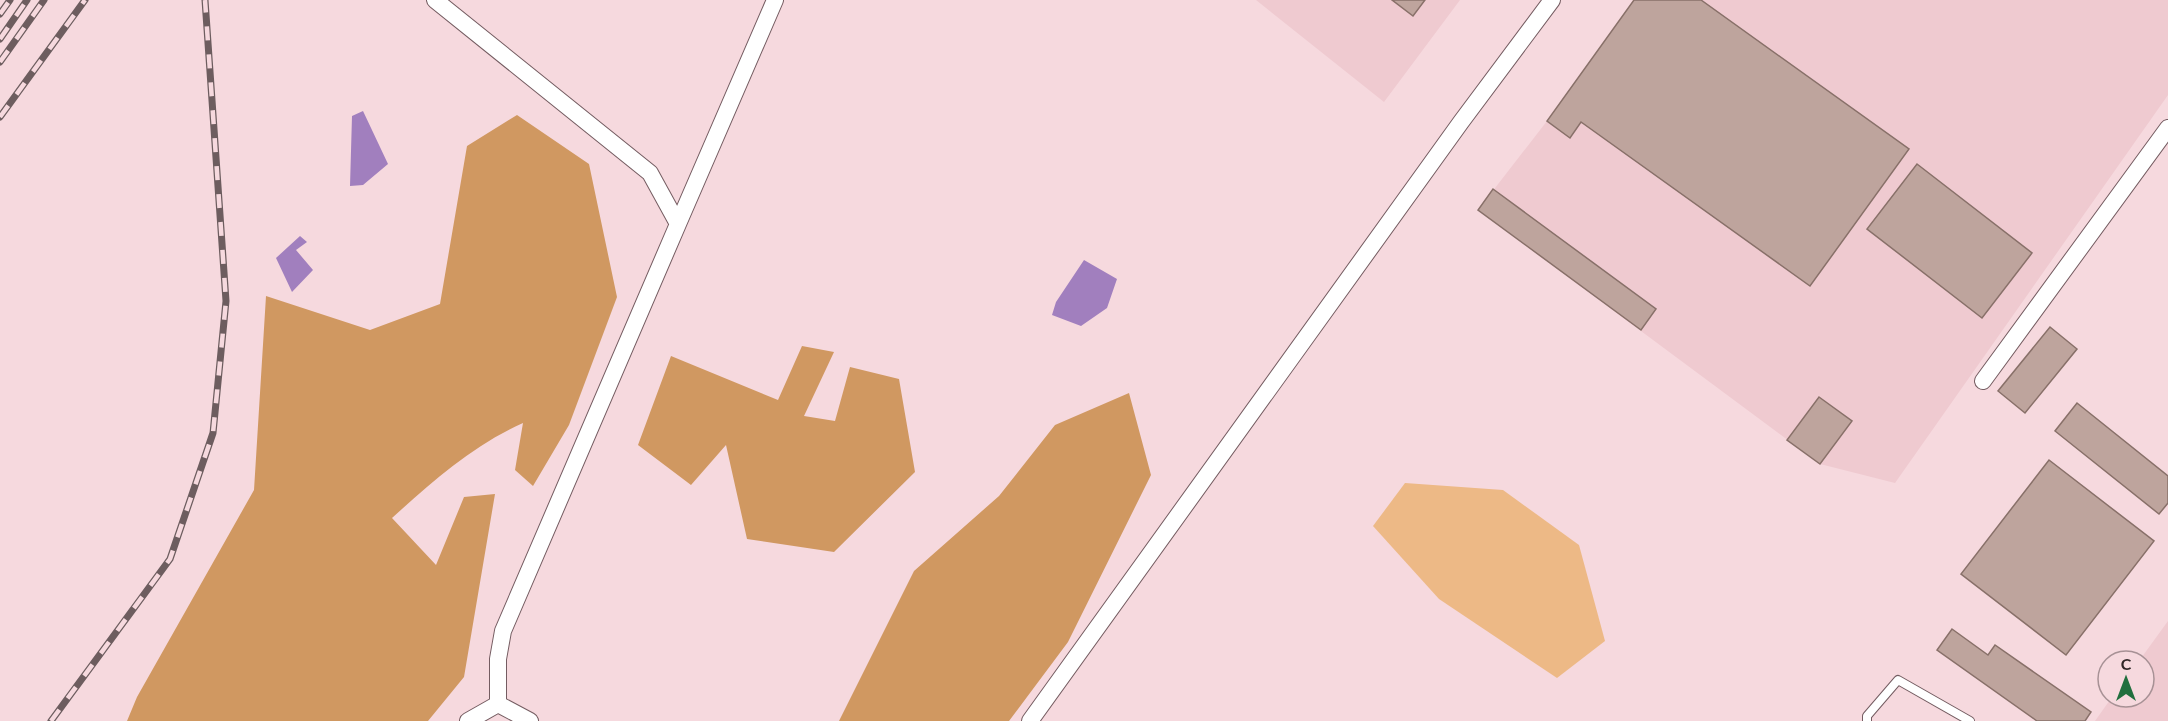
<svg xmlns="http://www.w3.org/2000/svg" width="2168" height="721" viewBox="0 0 2168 721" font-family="Lato,sans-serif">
<rect width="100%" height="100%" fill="#f6d9de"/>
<path fill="#efcad0" d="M1256,0h204l-76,102z
M1634,0h534v95l-273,388 -75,-19 -342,-254 69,-89z
M2168,621v100h-73l17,-24h32v-36h-5z"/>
<path fill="#edb986" d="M1405,483l98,7 76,55 26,96 -48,37 -118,-79 -66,-73z"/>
<path fill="#d09861" d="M517,115l72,49 28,133 -48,128 -36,61 -18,-16 8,-47c-50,22 -90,58 -131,95l44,47 28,-68 31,-3 -31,183 -36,44h-301l10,-24 117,-207 12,-194 104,34 70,-26 27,-158z
M802,346l32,6 -30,64 31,5 15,-54 49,12 16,93 -81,80 -87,-13 -21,-94 -35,40 -53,-40 33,-89 107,44z
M1129,393l22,82 -83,167 -59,79h-170l75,-150 85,-75 56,-71z"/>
<path fill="#a17fbe" d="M363,111l25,53 -25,21 -13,1 2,-70z
M300,236l7,6 -11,8 17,20 -21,22 -16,-34z
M1084,260l33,19 -10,29 -26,18 -29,-11 4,-13z"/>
<path fill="#bea49d" stroke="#887069" stroke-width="1.5" d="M1392,0h33l-12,16z
M1634,0h67l208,149 -99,137 -229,-164 -11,16 -23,-17z
M1917,164l115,89 -50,65 -115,-89z
M1493,189l163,120 -15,21 -163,-120z
M2050,327l27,22 -52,64 -27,-22z
M1819,397l33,24 -32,43 -33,-24z
M2077,403l91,73v27l-9,11 -104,-83z
M2049,460l105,81 -88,114 -105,-81z
M1952,629l36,26 7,-10 96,67 -6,9h-48l-100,-71z"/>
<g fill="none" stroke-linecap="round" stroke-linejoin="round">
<g stroke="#745c61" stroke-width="10">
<path id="service" d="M1867,721v-5l31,-36 72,41"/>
</g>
<g stroke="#745c61" stroke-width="18">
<path id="minor" d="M435,0l215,173 28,51 -175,407 -5,28v45
M678,224l97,-224
M1983,381l185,-253
M468,721l30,-17 32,17
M1030,721l431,-599 91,-122"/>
</g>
<use href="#service" stroke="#fff" stroke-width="8"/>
<use href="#minor" stroke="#fff" stroke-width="16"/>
<g stroke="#6d5d5f" stroke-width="7">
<path id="rail" d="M0,14l10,-14
M0,39l27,-39
M0,62l44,-62
M0,117l85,-117
M51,721l119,-162 43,-126 13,-132 -21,-301"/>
</g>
<use href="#rail" stroke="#f6d9de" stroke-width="4.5" stroke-dasharray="14" stroke-linecap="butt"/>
</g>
<g transform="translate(2126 679)"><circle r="28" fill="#f6d9de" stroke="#a79195" stroke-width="1.5"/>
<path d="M0-4.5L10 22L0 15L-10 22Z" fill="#216f3e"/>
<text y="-9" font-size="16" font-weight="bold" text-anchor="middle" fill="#302627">С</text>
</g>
</svg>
